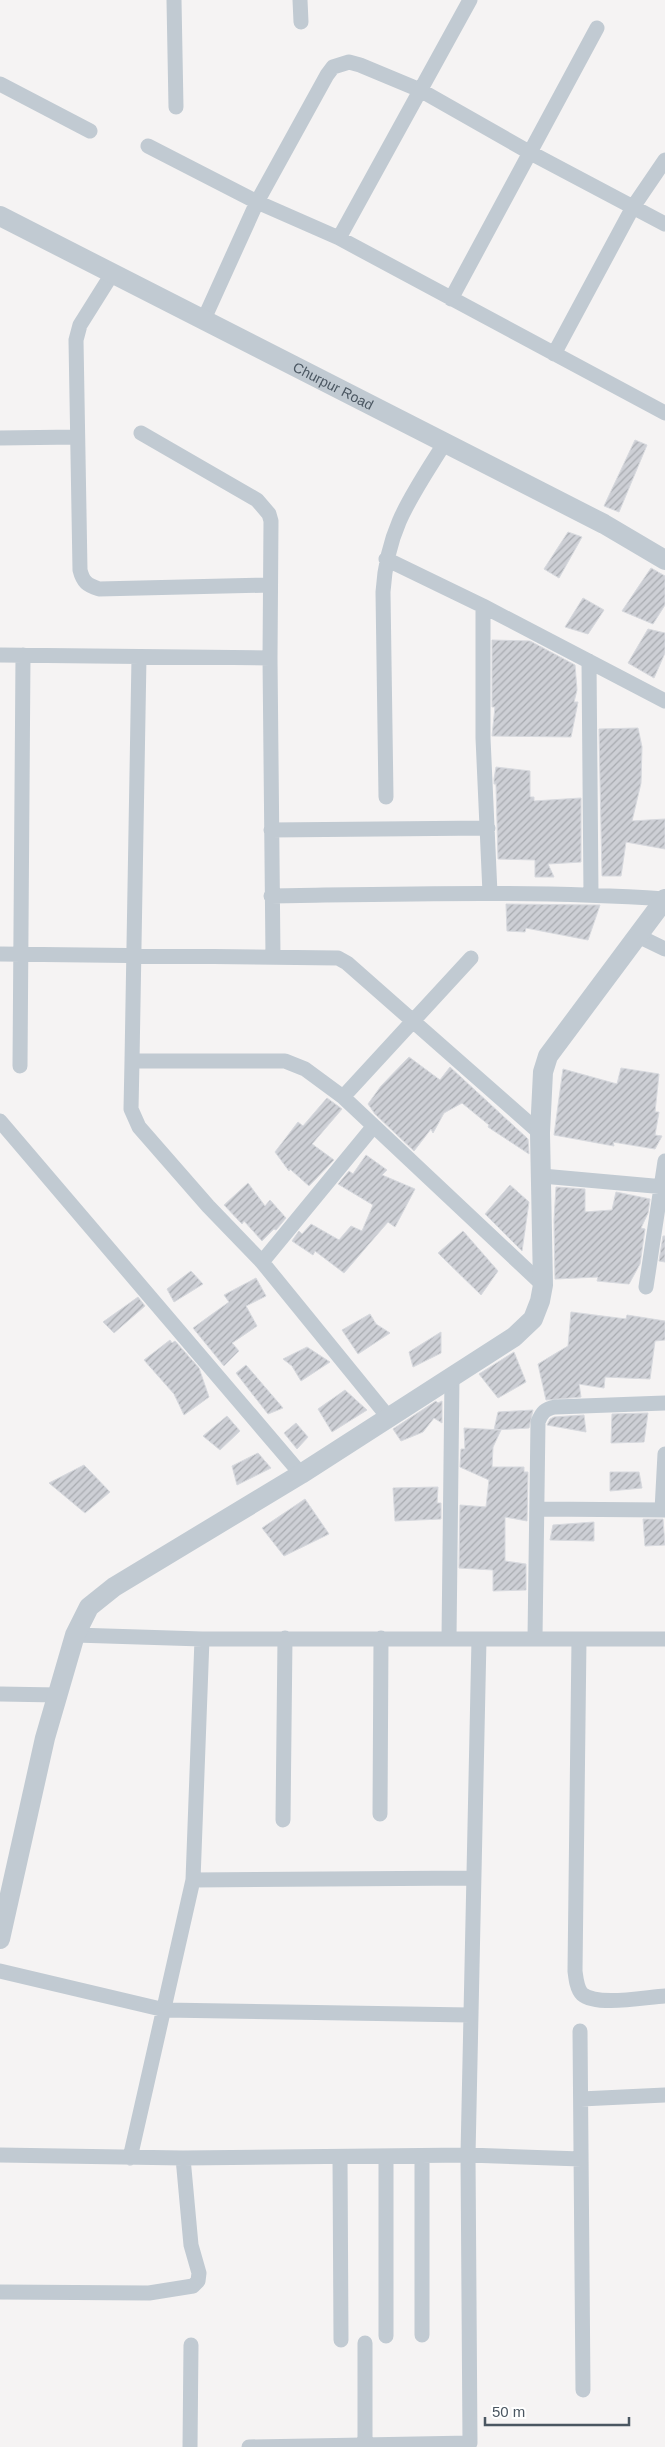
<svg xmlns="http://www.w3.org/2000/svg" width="665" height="2447" viewBox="0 0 665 2447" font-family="Helvetica,sans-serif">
<defs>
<pattern id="building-hatch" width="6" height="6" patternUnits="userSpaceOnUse" patternTransform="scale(1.25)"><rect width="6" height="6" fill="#cdcfd5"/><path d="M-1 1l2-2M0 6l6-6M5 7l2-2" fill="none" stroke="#a8abb0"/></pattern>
</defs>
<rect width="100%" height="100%" fill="#f5f3f3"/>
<path fill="url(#building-hatch)" stroke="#d7d9de" d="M635,440l12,5 -28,67 -15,-6z
M568,532l14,5 -23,41 -15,-9z
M651,568l14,8v29l-12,19 -31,-13z
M583,598l21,12 -16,24 -23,-7z
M648,629l17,4v20l-11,25 -26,-15z
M492,640l38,1 45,24 2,25 -3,12h4l-7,35 -79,-1 3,-29h-3z
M638,728l4,19 -1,36 -9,38 33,-2v30l-39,-7 -5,34h-19l-3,-147z
M496,767l34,4v26h4v4l47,-3v64l-33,2 6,13h-19v-17l-37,-1 -2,-75h-2v-5z
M506,904l86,1h8l-12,35 -62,-12 -1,4 -18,-1z
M409,1057l31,23 10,-13 78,72 1,15 -41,-27 1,-2 -27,-22 -18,10 -11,20 -2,-4 -17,22 -39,-37 -7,-10 13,-18z
M621,1068l38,6 -4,38h4l-4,23 7,1 -7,13 -42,-7 1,4 -60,-11 9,-66 54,15z
M327,1098l15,11 -30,35 22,16 -25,26 -19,-17 -1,2 -14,-19 23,-30 5,4z
M366,1155l21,15 -5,5 33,14 -20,38 -7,-5 -44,51 -29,-22 -2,4 -21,-14 7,-10 3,3 9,-10 28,16 12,-14 11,5 11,-26 -35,-21 11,-13 4,3z
M248,1183l17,23 5,-6 16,18 -10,12 -2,-1 -12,12 -18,-20 -2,3 -18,-19z
M510,1185l19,17 -7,49 -37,-37z
M556,1187l29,2v23l27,-2 4,-18 34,7 -2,14 -7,15 4,1 -5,35 -11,20 -32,-3 1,-4 -43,2 -1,-59z
M463,1231l35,40 -17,24 -43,-42z
M663,1236h2v26l-6,-1z
M191,1271l12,13 -29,18 -7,-13z
M256,1278l10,18 -20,10 11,20 -25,17 7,8 -15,15 -31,-38 36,-26 -5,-7z
M138,1297l7,9 -31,27 -11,-11z
M571,1312l55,7 1,-4 38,6v19l-10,1 -5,38 -45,-2 -1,11 -25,-4 2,13 -35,3 -8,-36 30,-18z
M370,1314l6,10 14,9 -32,21 -16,-24z
M441,1332v21l-28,14 -4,-15z
M170,1340l2,3 3,-2 24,27 10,29 -25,18 -10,-21 -30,-34z
M307,1347l23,15 -29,19 -9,-15 -9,-7z
M514,1352l12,30 -28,16 -19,-24z
M246,1365l37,43 -15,6 -32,-41z
M345,1390l22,20 -35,22 -14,-23z
M436,1401l2,2 4,-2v22l-8,-5 -11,14 -22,9 -8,-12z
M533,1410l-4,18 -35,2 4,-18z
M648,1413l-4,29 -33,1 1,-29z
M584,1415l2,17 -39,-7 3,-6 4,-2z
M227,1416l13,15 -20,19 -17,-14z
M296,1423l12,14 -11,12 -13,-16z
M464,1428l37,2 -8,17 -1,20h32v5h4l-1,49 -22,-4v44l21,3v26l-33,1v-21l-34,-2 1,-63 26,2 3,-27 -29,-13 1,-18h4z
M258,1453l13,15 -34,17 -5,-19z
M84,1465l26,27 -25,21 -36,-30z
M610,1472h29l3,16 -32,3z
M438,1487l-1,16h4v16l-46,2 -2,-33z
M305,1499l24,35 -45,22 -22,-28z
M643,1519h20l2,26 -20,1z
M594,1522v19l-44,-1 3,-15z"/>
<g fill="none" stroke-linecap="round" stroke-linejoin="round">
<path stroke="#c1cad2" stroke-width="15" d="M174,0l2,107
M300,0l1,22
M0,84l90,47
M148,146l109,56 82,36 326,175
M339,238l131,-238
M112,274l-32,51 -4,15 4,230c3,12 7,15 19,19l171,-4
M451,299l146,-271
M204,319l53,-117 70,-127 6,-8 16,-5 11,3 60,25 109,62 136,72
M554,354l79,-147 32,-47
M141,433l116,67 12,14 2,7 -1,137 3,299
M0,438l77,-1
M386,559l97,47 182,95
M483,606v132l7,155
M0,655l270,3
M139,657l-7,404 -1,48 8,18 69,79 54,56 127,156
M589,661l2,233
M386,797l-3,-205c4,-64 28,-95 61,-148
M271,830l217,-2
M271,896c132,-2 263,-6 394,3
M636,935l29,14
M0,954l338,4 9,5 193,170
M132,1061h153l20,8 38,28 200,188
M20,1066l3,-411
M343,1097l128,-139
M0,1121l301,353
M542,1176l123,11
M262,1262l111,-135
M646,1287l19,-126
M537,1509l128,1
M662,1510l3,-56
M75,1635l127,4h463
M449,1638l3,-261
M535,1638l3,-216c4,-10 7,-13 17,-15l110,-4
M579,1639l-4,332c1,8 2,18 7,23 15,13 64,3 83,2
M0,1694l58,1
M380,1814l1,-176
M283,1820l2,-182
M193,1880l280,-2
M0,1971l165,39 305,5
M580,2031l3,359
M581,2099l84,-4
M0,2155l183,3 285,-3 11,-516
M386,2156v180
M422,2156v179
M340,2157l1,183
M130,2158l63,-278 9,-241
M0,2292l149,1 44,-7 5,-5 1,-8 -8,-28 -8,-87
M365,2343v100
M190,2447l1,-102
M249,2447l221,-4 -2,-288 113,4"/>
<g stroke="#c1cad2" stroke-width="20">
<path id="s1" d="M0,216l604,308 61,36"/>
<path d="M0,1939l45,-201 30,-103 14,-28 25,-20 187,-113 213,-137 19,-18 7,-18 3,-16 -3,-152 3,-61 5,-16 117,-157"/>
</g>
</g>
<g text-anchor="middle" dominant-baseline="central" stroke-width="5" stroke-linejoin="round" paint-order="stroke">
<g font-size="14" fill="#4a5661" stroke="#fff">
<text stroke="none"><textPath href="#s1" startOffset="374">Churpur Road</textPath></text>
</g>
</g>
<path d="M485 2417v8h144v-8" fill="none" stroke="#4a5661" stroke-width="2.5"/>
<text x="492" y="2417" font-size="15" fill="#4a5661" stroke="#ffffff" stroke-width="4" paint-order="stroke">50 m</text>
</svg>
